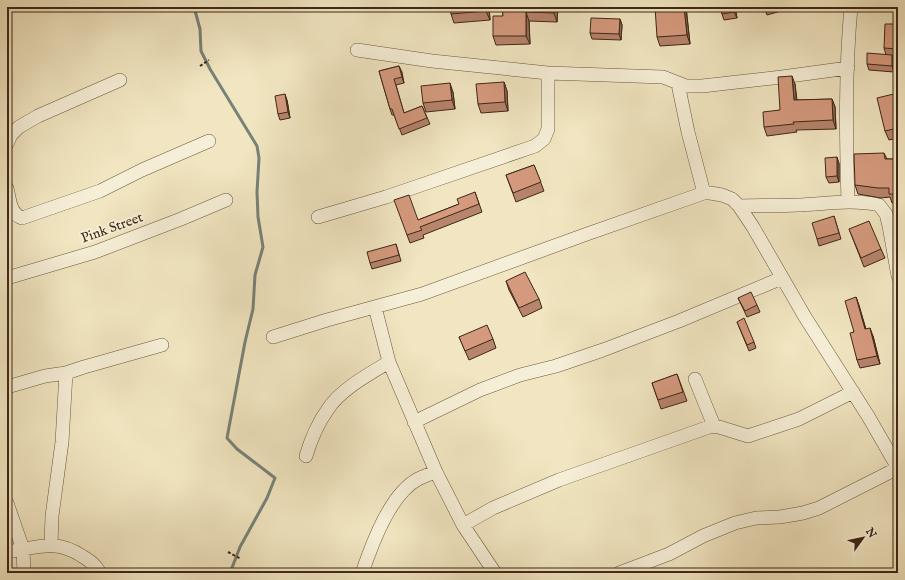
<svg xmlns="http://www.w3.org/2000/svg" width="905" height="580" viewBox="0 0 905 580" font-family="'IM FELL English',serif">
<rect width="100%" height="100%" fill="#f1e6c1"/>
<filter id="stains"><feTurbulence type="fractalNoise" baseFrequency=".005" numOctaves="4"/><feColorMatrix values="0 0 0 0 .2 0 0 0 0 .09 0 0 0 0 .02 0 0 0 .5 -.17"/></filter>
<radialGradient id="worn" r=".72"><stop offset=".6" stop-color="#630" stop-opacity="0"/><stop offset="1" stop-color="#630" stop-opacity=".3"/></radialGradient>
<g fill="none" stroke-linecap="round" stroke-linejoin="round">
<path stroke="#778279" stroke-width="3" d="M194,7l6,22 1,22 9,18 47,77 2,12 -2,34 1,25 5,30 -8,28 -2,34 -8,33 -18,96 10,11 38,29 -8,20 -27,49 -10,26"/>
<g stroke="#6c5742" stroke-width="14">
<path id="minor" d="M357,50l75,11 116,12 115,4 23,9h16l80,-9 66,-9
M678,84l10,48 16,61
M7,144l4,-9 8,-8 19,-11 82,-36
M7,188c3,12 3,26 15,30l78,-27 42,-21 67,-29
M848,202c-2,-65 -3,-130 3,-195
M739,206c19,-1 39,0 59,-1 26,-1 54,-6 81,0l7,9 3,12 9,50
M318,217l68,-20 149,-51 9,-7 4,-10v-56
M7,278l88,-26 86,-33 45,-19
M375,307l14,55 47,110 27,53 32,48
M273,337l54,-17 95,-26 165,-60 97,-34 20,-7h6l12,2 10,4 7,7 14,21 52,90 63,99 30,52
M695,379l19,47
M7,387l38,-11 21,-3 18,-6 78,-22
M414,422l66,-32 40,-15 36,-9 47,-16 76,-29 103,-43
M306,456c5,-17 12,-33 22,-47 12,-19 41,-35 61,-47
M7,503l16,46 1,24
M463,525l30,-17 66,-28 150,-53 5,-1 5,1 29,9 51,-17 54,-27
M51,545l1,-29 10,-74 4,-69
M7,552c29,-4 48,-14 75,4 8,5 14,9 18,17
M362,573c10,-29 28,-79 56,-94 6,-3 12,-5 18,-7
M619,573l50,-19 34,-18 32,-13 21,-5 24,-1 23,-4 16,-5 79,-40"/>
</g>
<path stroke="#3f2718" stroke-width="2" stroke-dasharray="3 2" stroke-linecap="butt" d="M200,66l9,-6
M228,552l13,7"/>
<use href="#minor" stroke="#f6efd7" stroke-width="13"/>
</g>
<path fill="#b7846c" stroke="#3f2718" d="M489,7l1,13 -36,3 -3,-9z
M502,7h56l-1,15 -28,-1 1,23 -34,1 -3,-9 10,-20z
M686,7l4,37 -30,2 -3,-9z
M721,7h14l2,11 -13,2 -2,-6z
M764,7h16l1,4 -14,4z
M620,19l2,6 -1,15 -29,-1 -2,-6z
M898,24v33h-5l1,4v11l-25,-2 -2,-6 19,-9 -2,-7z
M399,66l5,17 -8,2 8,28 18,-7 8,18 -28,11 -8,-20h-2l-2,-6 -11,-38z
M504,82l3,9 1,20 -27,2 -3,-9z
M795,84l2,16 35,-1 3,8 1,22 -40,1 1,2 -30,4 -3,-9 16,-17z
M453,92l2,17 -29,3 -3,-9z
M898,93v45l-9,2 -4,-9z
M287,100l3,18 -10,2 -2,-6z
M884,153l3,6h11v44h-6l-2,-6 -9,1 -23,-4 -3,-9z
M839,163v19l-10,1 -3,-6z
M534,165l10,26 -28,11 -10,-27z
M475,192l7,20 -59,23 1,3 -14,5 -3,-8 11,-15 41,-16z
M834,216l7,23 -22,7 -2,-7z
M849,229l32,20 4,9 -21,9z
M396,244l5,17 -29,8 -2,-6z
M506,281l33,18 3,9 -19,9 -14,-27z
M856,297l10,32 7,7 7,28 -20,4 -3,-8 -3,-28z
M738,298l19,7 3,7 -13,5z
M737,322l17,20 2,6 -7,3z
M459,337l34,2 3,9 -27,12z
M677,374l10,27 -26,8 -9,-26z"/>
<path fill="#956c58" stroke="#3f2718" d="M486,7h3l1,13 -4,-9z
M555,7h3l-1,15 -3,-9z
M684,7h2l4,37 -3,-9z
M734,7h1l2,11 -3,-6z
M526,12l3,9 1,23 -4,-8z
M620,19l2,6 -1,15 -2,-6z
M892,55l2,6v11l-2,-6z
M399,66l3,6 2,11 -2,-6z
M792,76l3,8 2,24 -3,-8z
M504,82l3,9 1,20 -3,-9z
M450,83l3,9 2,17 -3,-9z
M285,94l2,6 3,18 -2,-6z
M832,99l3,8 1,22 -3,-9z
M837,157l2,6v19l-2,-6z
M856,297l3,8 9,32 -3,-8z
M870,328l3,8 7,28 -3,-8z"/>
<path fill="#d59a7e" stroke="#3f2718" d="M450,7h36v4l-35,3z
M502,7h53l-1,6 -28,-1v24h-33v-20h10z
M655,7h29l3,28 -30,2z
M721,7h13v5l-12,2z
M764,7h7l-6,2z
M591,18l29,1 -1,15 -29,-1z
M885,24h13v25l-14,-1z
M867,53l25,2v11l-25,-2z
M399,66l3,11 -8,2 10,34 18,-7 5,12 -28,11 -7,-20h-2l-11,-38z
M792,76l2,24 38,-1 1,21 -40,2 1,2 -30,3 -1,-15 17,-2 -2,-33z
M504,82l1,20 -27,2 -2,-20z
M450,83l2,17 -29,3 -2,-17z
M898,93v35l-13,3 -8,-33z
M285,94l3,18 -10,2 -3,-18z
M884,153l1,6h13v35h-9v-6h-11l-23,-3 -1,-31z
M837,157v19l-11,1 -1,-19z
M534,165l7,17 -28,11 -7,-18z
M475,192l4,12 -59,23 2,3 -15,5 -13,-35 15,-5 9,25 41,-16 -2,-5z
M834,216l5,17 -22,6 -5,-16z
M869,221l12,28 -20,9 -12,-29z
M396,244l3,11 -29,8 -3,-11z
M525,272l14,27 -20,9 -13,-27z
M751,292l6,13 -12,6 -7,-13z
M856,297l9,32 5,-1 7,28 -20,4 -7,-27 4,-1 -9,-31z
M744,318l10,24 -7,3 -10,-23z
M487,325l6,14 -28,12 -6,-14z
M677,374l6,18 -25,8 -6,-17z"/>
<g text-anchor="middle" dominant-baseline="central" stroke-width="4" stroke-linejoin="round" paint-order="stroke">
<g font-size="14" fill="#3f2718" stroke="#f6efd7">
<text transform="translate(112 228) rotate(-20)">Pink Street</text>
</g>
</g>
<rect width="905" height="580" fill="none" stroke="#f1e6c1" stroke-width="24"/>
<rect x="8" y="8" width="889" height="564" fill="none" stroke="#3f2718" stroke-width="2"/>
<rect x="12" y="12" width="881" height="556" fill="none" stroke="#3f2718"/>
<g transform="translate(863 538) rotate(57)" stroke="#f6efd7" stroke-width="3" paint-order="stroke">
<path d="M0-3L7 15L0 10L-7 15Z" fill="#3f2718"/>
<text y="-6" font-size="11" font-weight="bold" text-anchor="middle" fill="#3f2718">N</text>
</g>
<rect width="100%" height="100%" filter="url(#stains)"/>
<rect width="100%" height="100%" fill="url(#worn)"/>
</svg>
